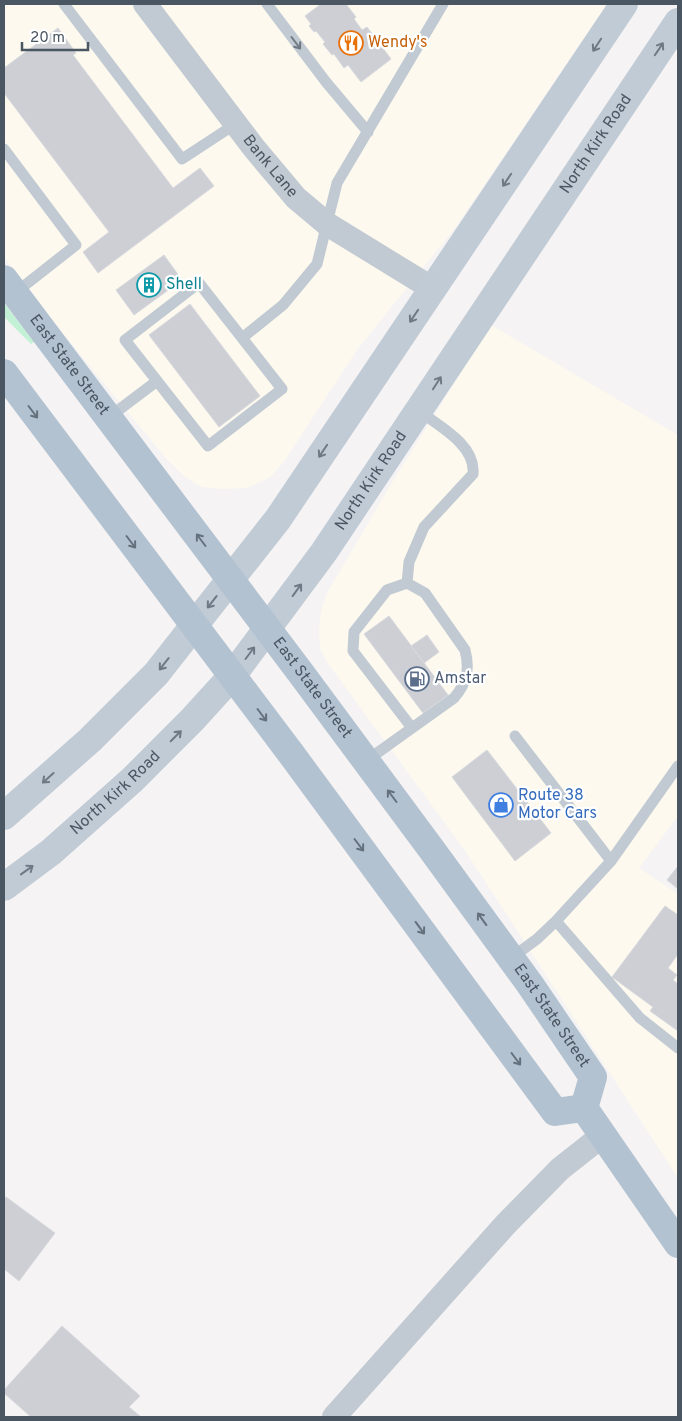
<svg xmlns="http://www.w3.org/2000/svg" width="682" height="1421" viewBox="0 0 682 1421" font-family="Overpass,sans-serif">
<rect width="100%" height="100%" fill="#f5f3f3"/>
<path fill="#fdf9ef" d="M4,4h603l-152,224 -98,122 -74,113 -14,15 -22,10 -24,1 -21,-2 -17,-10 -20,-20 -119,-144 -42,-56z
M491,325l187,110v381l-39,52 39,26v284l-212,-326 -139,-190 -7,-13 -1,-19 2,-19 6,-18 66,-112z"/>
<path fill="#c3f1d5" d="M4,303l30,39 -3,2 -27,-27z"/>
<path fill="#cdcfd5" stroke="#d7d9de" d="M321,4h25l10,13 -2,2 8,11 5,-3 24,32 -30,23 -13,-17 -4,3 -10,-14 -2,1 -9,-11 2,-2 -9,-11 -2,1 -5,-6 2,-2 -6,-8z
M58,28l18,25 -3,2 100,133 27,-20 14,18 -116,87 -15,-21 26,-20 -105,-139v-25z
M164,255l18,25 -48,35 -18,-25z
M190,304l70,92 -41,31 -70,-92z
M389,616l59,79 -25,18 -59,-79z
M427,635l12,17 -15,11 -13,-17z
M487,750l64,83 -36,28 -63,-84z
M678,866v23l-11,-9z
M665,906l13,9v39l-10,14 9,7 -4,5 5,4v47l-28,-20 3,-4 -41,-30z
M6,1197l49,36 -36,48 -15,-12v-70z
M62,1326l78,70 -11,11 12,10h-110l-27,-24v-3z"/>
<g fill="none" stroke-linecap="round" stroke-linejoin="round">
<path stroke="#c1cad2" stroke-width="11" d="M64,4l118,155 55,-36
M267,4l59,78 42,50
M4,149l72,96 -61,48
M199,283l83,106 -74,57 -83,-106z
M242,338l41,-33 34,-41 20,-81 106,-179
M108,418l49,-37
M412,728l-59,-77 1,-19 33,-42 20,-7 2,-21 15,-35 49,-53c3,-29 -34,-48 -54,-63
M515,736l96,125
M366,761l88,-63c13,-15 16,-29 11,-48l-40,-57 -18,-10
M556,921l84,97 38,30
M511,958l26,-19 19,-18 55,-60 67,-95"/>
<g stroke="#c1cad2" stroke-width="24">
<path id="s1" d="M145,4l109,144 42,50 31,26 106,65"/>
<path d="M334,1417l171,-192 55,-56 43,-34"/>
</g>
<g stroke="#c1cbd6" stroke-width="28">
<path d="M4,816l86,-76 66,-66 122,-155 346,-515"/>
<path id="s2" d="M4,887l47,-35 81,-72 60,-60 40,-44 92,-124 354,-530"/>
</g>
<g stroke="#b3c2d1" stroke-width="28">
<path id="s3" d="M4,279l296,393 132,178 97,133 64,94 -9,31"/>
<path d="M4,373l288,382 263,357 29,-4"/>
<path d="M584,1108l94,136"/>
</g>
</g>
<defs><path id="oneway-shaft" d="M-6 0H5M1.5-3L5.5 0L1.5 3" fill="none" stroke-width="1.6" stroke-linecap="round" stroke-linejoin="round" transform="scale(1.25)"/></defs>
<use stroke="#6e7983" href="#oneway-shaft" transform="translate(296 43) rotate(53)"/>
<g stroke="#6e7984">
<use href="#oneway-shaft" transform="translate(597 45) rotate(123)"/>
<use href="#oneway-shaft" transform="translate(659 49) rotate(-56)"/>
<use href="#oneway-shaft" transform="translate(507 180) rotate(124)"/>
<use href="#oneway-shaft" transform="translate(414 316) rotate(124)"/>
<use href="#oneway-shaft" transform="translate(437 383) rotate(-57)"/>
<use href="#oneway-shaft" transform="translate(323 451) rotate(124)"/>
<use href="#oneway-shaft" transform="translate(297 590) rotate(-54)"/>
<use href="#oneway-shaft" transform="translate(212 602) rotate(128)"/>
<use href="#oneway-shaft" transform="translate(250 653) rotate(-53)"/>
<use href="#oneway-shaft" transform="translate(164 664) rotate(128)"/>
<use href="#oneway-shaft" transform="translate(176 736) rotate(-45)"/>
<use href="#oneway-shaft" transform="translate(48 778) rotate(138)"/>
<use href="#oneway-shaft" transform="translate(27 870) rotate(-36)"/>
</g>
<g stroke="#64717d">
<use href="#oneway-shaft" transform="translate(33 412) rotate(53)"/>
<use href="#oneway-shaft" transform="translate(201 540) rotate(-127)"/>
<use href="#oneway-shaft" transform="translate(131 542) rotate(53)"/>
<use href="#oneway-shaft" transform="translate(262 715) rotate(53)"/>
<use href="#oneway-shaft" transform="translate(392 796) rotate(-127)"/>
<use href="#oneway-shaft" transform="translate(359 845) rotate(53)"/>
<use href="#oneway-shaft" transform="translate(482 919) rotate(-126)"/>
<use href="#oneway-shaft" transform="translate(420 928) rotate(54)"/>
<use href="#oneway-shaft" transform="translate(516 1059) rotate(53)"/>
</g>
<defs>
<g id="restaurant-ring" transform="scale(1.25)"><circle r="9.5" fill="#fff" stroke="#e8710a" stroke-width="1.5"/><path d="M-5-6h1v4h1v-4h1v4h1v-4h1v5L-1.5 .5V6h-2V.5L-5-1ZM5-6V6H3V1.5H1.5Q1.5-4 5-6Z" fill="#e8710a"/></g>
<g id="building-ring" transform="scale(1.25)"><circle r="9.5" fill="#fff" stroke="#0f9aa8" stroke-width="1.5"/><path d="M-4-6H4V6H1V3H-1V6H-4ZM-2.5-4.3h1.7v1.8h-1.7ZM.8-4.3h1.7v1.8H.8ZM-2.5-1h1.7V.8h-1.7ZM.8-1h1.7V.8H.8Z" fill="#0f9aa8"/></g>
<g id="fuel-ring" transform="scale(1.25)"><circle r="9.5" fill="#fff" stroke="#5c6f8a" stroke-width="1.5"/><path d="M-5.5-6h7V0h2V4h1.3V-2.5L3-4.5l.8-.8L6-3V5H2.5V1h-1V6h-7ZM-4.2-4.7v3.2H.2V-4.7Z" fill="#5c6f8a"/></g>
<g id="shop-ring" transform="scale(1.25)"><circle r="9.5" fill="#fff" stroke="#3f7fe0" stroke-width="1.5"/><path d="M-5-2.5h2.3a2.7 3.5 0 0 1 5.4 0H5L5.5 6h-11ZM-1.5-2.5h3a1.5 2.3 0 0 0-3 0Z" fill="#3f7fe0"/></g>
</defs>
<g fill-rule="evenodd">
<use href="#restaurant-ring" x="351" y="43"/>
<use href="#building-ring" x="149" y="285"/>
<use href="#fuel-ring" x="417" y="679"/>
<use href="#shop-ring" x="501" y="805"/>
</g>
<g text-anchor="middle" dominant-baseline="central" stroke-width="4.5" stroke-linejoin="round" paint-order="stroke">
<g font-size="16" fill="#c56008" stroke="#fff" text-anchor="start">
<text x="368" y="43">Wendy's</text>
</g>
<g font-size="16" fill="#4a5661" stroke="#fff">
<text stroke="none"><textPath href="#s2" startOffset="956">North Kirk Road</textPath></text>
<text stroke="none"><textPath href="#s1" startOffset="205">Bank Lane</textPath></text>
<text stroke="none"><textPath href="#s3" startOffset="108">East State Street</textPath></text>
<text stroke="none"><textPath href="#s2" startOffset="551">North Kirk Road</textPath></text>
<text stroke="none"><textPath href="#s3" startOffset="512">East State Street</textPath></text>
<text stroke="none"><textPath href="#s2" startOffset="146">North Kirk Road</textPath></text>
<text stroke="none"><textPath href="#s3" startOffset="918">East State Street</textPath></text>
</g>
<g font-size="16" fill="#0d838f" stroke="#fff" text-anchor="start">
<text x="166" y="285">Shell</text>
</g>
<g font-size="16" fill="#4e5e75" stroke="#fff" text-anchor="start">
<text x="434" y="679">Amstar</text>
</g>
<g font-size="16" fill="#366cbe" stroke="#fff" text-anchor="start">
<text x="518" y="796">Route 38<tspan x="518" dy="18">Motor Cars</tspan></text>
</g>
</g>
<rect width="682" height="1421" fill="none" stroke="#4a5661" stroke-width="10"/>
<path d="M22 42v8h66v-8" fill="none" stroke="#4a5661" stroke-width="2.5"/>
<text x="30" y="42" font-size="15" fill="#4a5661" stroke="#ffffff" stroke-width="4" paint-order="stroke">20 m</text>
</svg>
